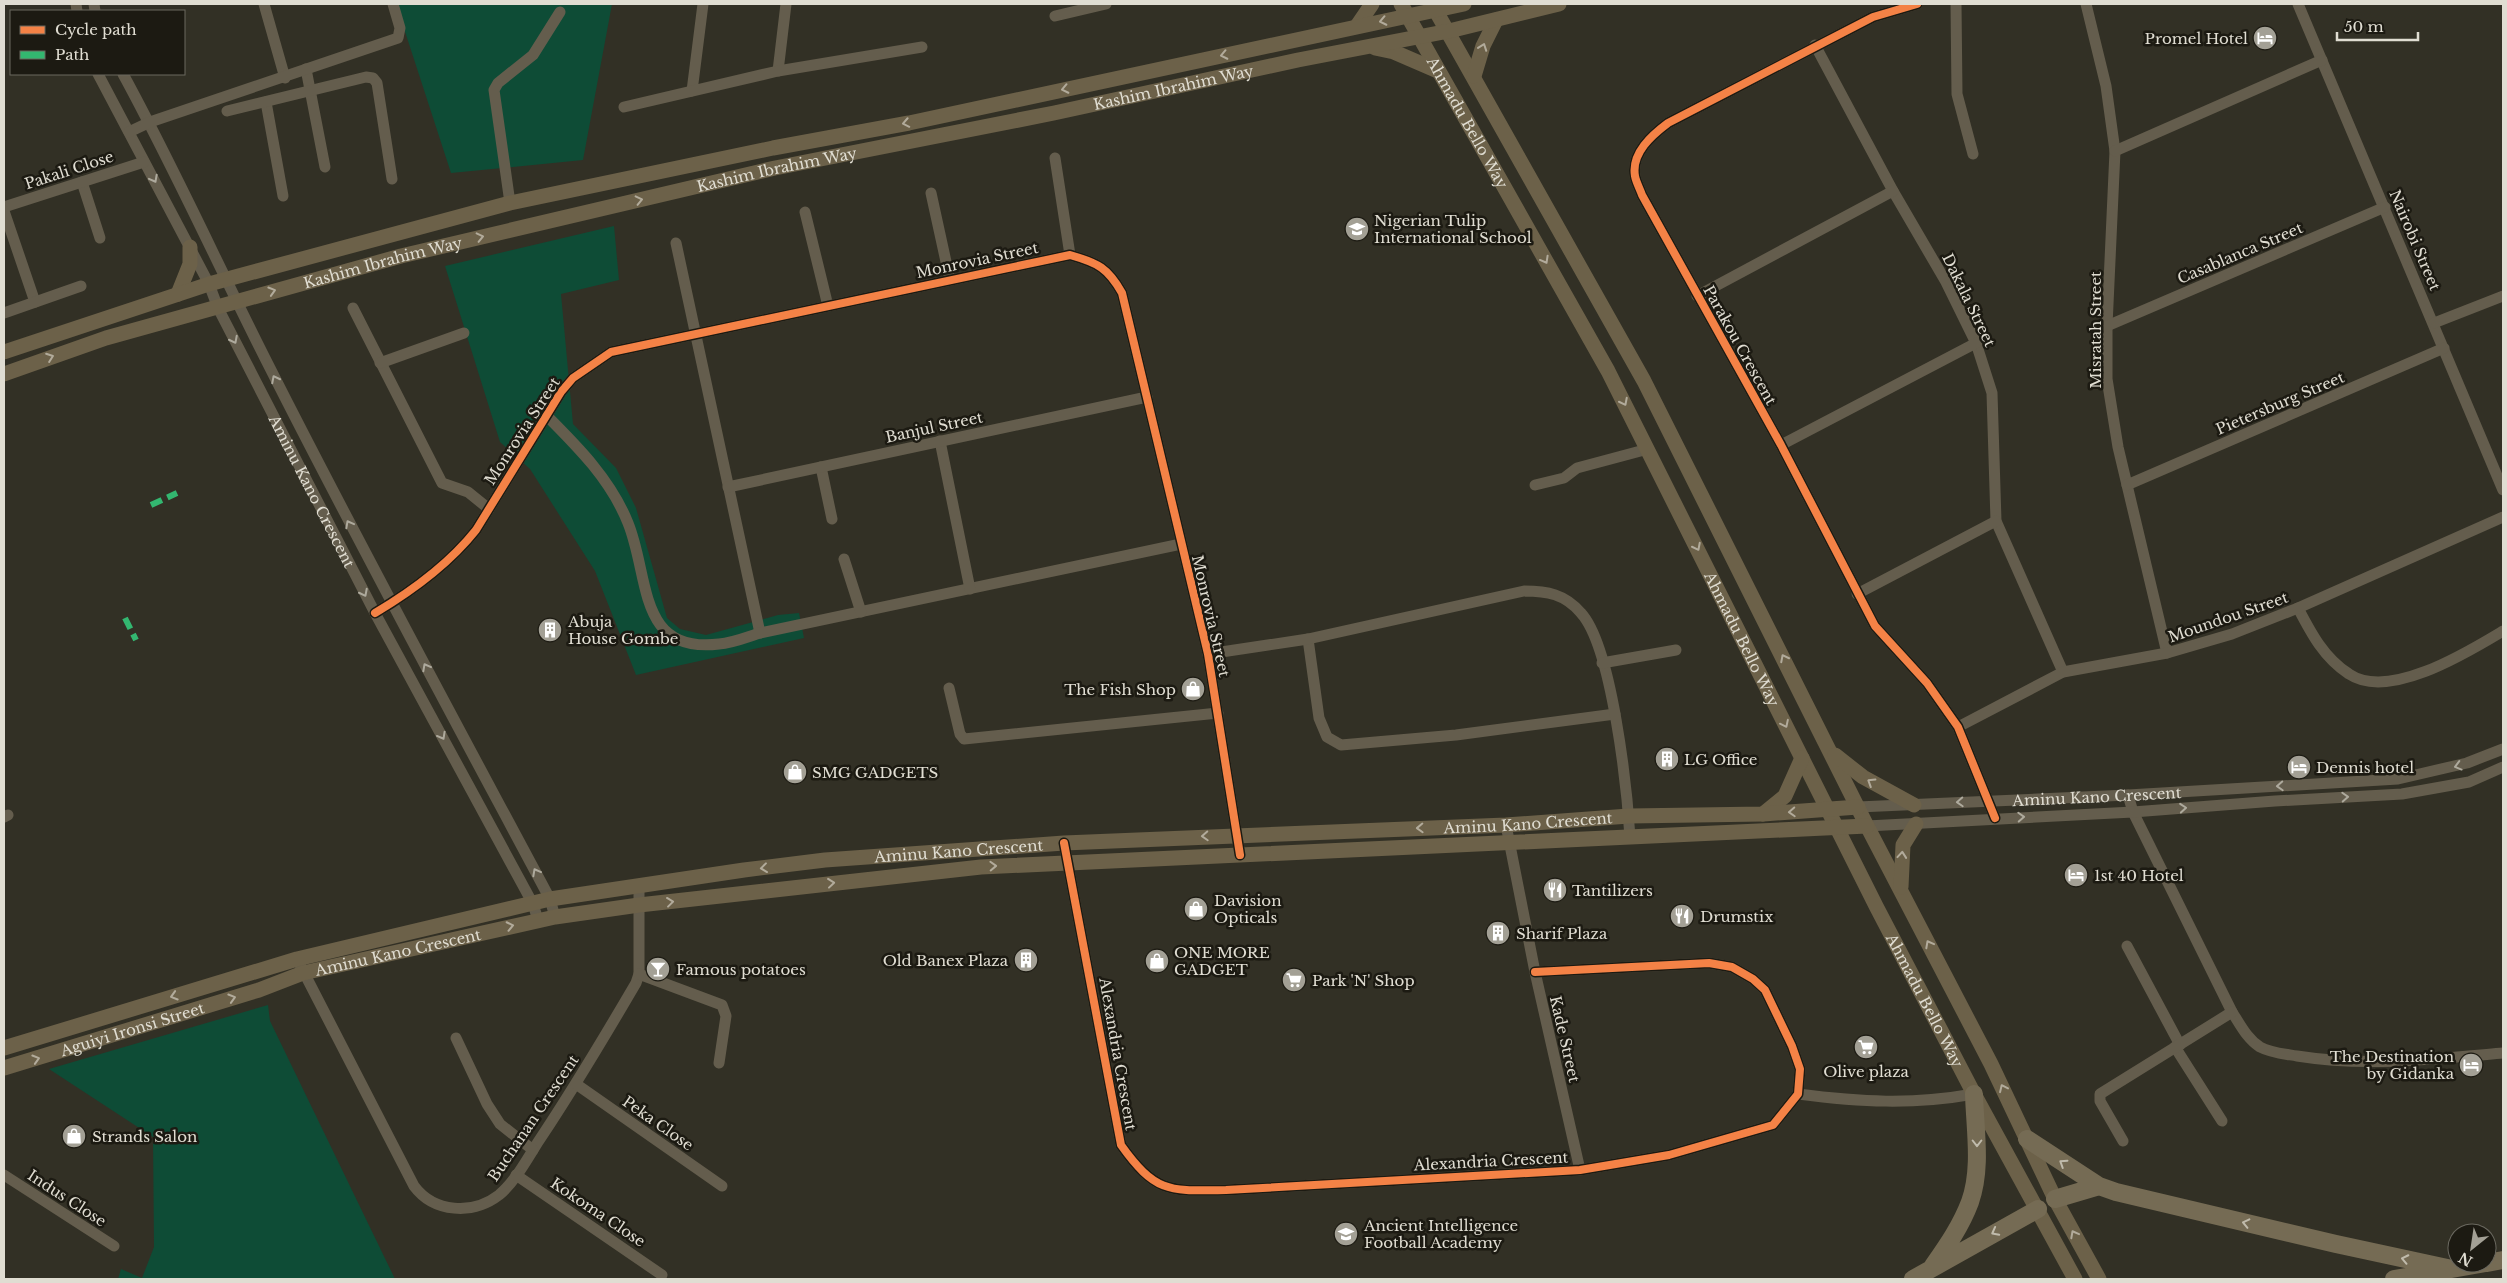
<svg xmlns="http://www.w3.org/2000/svg" width="2507" height="1283" viewBox="0 0 2507 1283" font-family="'Libre Baskerville',serif">
<rect width="100%" height="100%" fill="#323025"/>
<path fill="#0e4c36" d="M396,4h216l-29,156 -132,13z
M614,226l5,54 -58,14 12,130 43,44 20,40 31,110 13,11 26,6 72,-20 21,-2 5,25 -168,37 -41,-104 -65,-102 -30,-27 -55,-176z
M268,1005l2,16 125,258h-277l3,-10 21,9 12,-31 -1,-110 -104,-68z"/>
<g fill="none" stroke-linecap="round" stroke-linejoin="round">
<g stroke="#645d4d" stroke-width="11">
<path d="M76,4l1,7"/>
<path d="M94,4l1,7"/>
<path d="M264,4l21,74"/>
<path d="M1917,4l-44,13 -205,106c-16,12 -37,30 -33,53 1,6 5,13 7,19l139,250 94,181 52,57 31,44 37,91"/>
<path d="M1956,4l1,90 16,60"/>
<path d="M2086,4l20,82 9,65 -8,175v53l11,68 49,206"/>
<path d="M2298,4l205,486"/>
<path d="M1055,16l51,-12"/>
<path d="M1815,45l78,146 53,91 30,61 16,50 4,128 67,151"/>
<path d="M306,69l19,98"/>
<path d="M778,71l8,-67"/>
<path id="s1" d="M98,74l111,210 9,24 157,305 158,291 5,16"/>
<path d="M123,74c53,97 98,198 148,296 90,178 185,353 279,529l5,18"/>
<path d="M692,91l11,-87"/>
<path d="M266,102l17,94"/>
<path d="M624,107l154,-36 144,-24"/>
<path d="M227,111l139,-34 7,1 4,5 15,96"/>
<path d="M129,132l21,-10 248,-84 2,-10 -7,-24"/>
<path d="M2115,151l207,-91"/>
<path d="M1055,158l15,97"/>
<path d="M82,182l18,56"/>
<path d="M931,193l19,87"/>
<path d="M510,203l-16,-113 4,-7 35,-28 27,-43"/>
<path d="M4,207l140,-45"/>
<path d="M4,211l31,91"/>
<path d="M805,212l23,94"/>
<path d="M676,243l84,390"/>
<path d="M1697,296l196,-105"/>
<path d="M353,308l89,175 26,9 21,17"/>
<path d="M4,313l77,-27"/>
<path d="M2434,323l69,-27"/>
<path d="M2107,326l278,-119"/>
<path d="M380,363l84,-30"/>
<path d="M546,415c32,32 65,65 82,108 22,54 9,131 91,121 14,-1 28,-7 41,-11l421,-89"/>
<path d="M940,441l30,148"/>
<path d="M1781,445l195,-102"/>
<path d="M821,467l11,52"/>
<path d="M1535,485l29,-7 13,-10 71,-19"/>
<path d="M2127,485l317,-137"/>
<path d="M728,487l419,-90"/>
<path d="M844,559l17,53"/>
<path d="M1857,594l139,-73"/>
<path d="M2298,608c13,25 26,50 51,66 40,27 119,-22 154,-43"/>
<path d="M375,613c37,-22 74,-49 101,-83l85,-138 12,-14 38,-26 459,-97c28,8 38,13 52,38l86,361 32,201"/>
<path d="M1308,639l11,79 8,19 14,8 115,-10 159,-21"/>
<path d="M1208,654l100,-15 216,-48c23,0 41,3 57,22 31,34 46,175 49,224"/>
<path d="M1602,663l74,-13"/>
<path d="M949,688l11,46 4,5 254,-26"/>
<path d="M1958,727l105,-55 104,-19 65,-19 66,-26 205,-91"/>
<path d="M2128,795l5,17 99,200c8,12 15,27 28,35 11,6 25,7 37,9 68,11 139,3 206,-3"/>
<path id="s2" d="M1858,807l270,-12 270,-16 69,-16 36,-14"/>
<path d="M4,817l4,-2"/>
<path d="M1506,825l29,147 45,198"/>
<path d="M1867,826l266,-14 142,-11 127,-7 67,-12 34,-15"/>
<path d="M1064,843l57,302c35,49 49,46 105,45l354,-20 89,-15 104,-30 25,-31 2,-25 -8,-23 -27,-56 -12,-11 -21,-12 -23,-4 -174,9"/>
<path d="M2127,946l53,99"/>
<path d="M297,959l117,227c20,27 59,29 85,9 17,-14 29,-38 41,-56 34,-51 65,-103 96,-156l3,-9v-89"/>
<path d="M639,974l83,31 4,11 -7,47"/>
<path d="M456,1038l31,66 13,20 33,26"/>
<path d="M2175,1047l47,74"/>
<path d="M576,1084l146,102"/>
<path d="M1798,1094c62,8 114,11 176,0"/>
<path d="M2123,1141l-23,-40v-7l132,-82"/>
<path d="M4,1175l110,71"/>
<path d="M516,1175l146,100"/>
</g>
<g stroke="#6c6149" stroke-width="15">
<path id="s3" d="M1401,4l207,367 268,535 98,188 101,185"/>
<path d="M1432,4l212,377 223,445 124,238 64,135 44,80"/>
<path d="M1357,26l15,-22"/>
<path d="M1375,48l19,4 44,19"/>
<path d="M1474,76l9,-30 13,-26"/>
<path d="M178,294l12,-30v-17"/>
<path d="M4,352l205,-68 301,-81 263,-55 136,-25 555,-119"/>
<path id="s4" d="M4,374l102,-36 295,-82 374,-88 279,-55 244,-53 151,-29 110,-27"/>
<path d="M1835,755l28,22 51,28"/>
<path d="M1763,814l22,-18 17,-38"/>
<path d="M1901,887l2,-42 13,-21"/>
<path id="s5" d="M4,1048l293,-89 253,-60 194,-29 81,-10 239,-17 442,-18 123,-9 134,-2 95,-7"/>
<path id="s6" d="M4,1068l255,-78 44,-17 252,-56 84,-12 342,-38 886,-41"/>
</g>
<path stroke="#756b54" stroke-width="18" d="M2027,1139l72,47 17,6 220,52 116,25
M2055,1199l44,-13
M2487,1263l16,-3
M1933,1266c14,-20 28,-40 37,-64 12,-34 5,-72 4,-108
M1913,1279l125,-70
M2394,1279l92,-16"/>
<path stroke="#33b770" stroke-width="6" stroke-dasharray="12 6" stroke-linecap="butt" d="M151,505l26,-12
M125,618l11,22"/>
<g stroke="#1c1a12" stroke-width="11">
<path id="cycleway" d="M1917,4l-44,13 -205,106c-16,12 -37,30 -33,53 1,6 5,13 7,19l139,250 94,181 52,57 31,44 37,91
M375,613c37,-22 74,-49 101,-83l85,-138 12,-14 38,-26 459,-97c28,8 38,13 52,38l86,361 32,201
M1064,843l57,302c35,49 49,46 105,45l354,-20 89,-15 104,-30 25,-31 2,-25 -8,-23 -27,-56 -12,-11 -21,-12 -23,-4 -174,9"/>
</g>
<use href="#cycleway" stroke="#f48246" stroke-width="8"/>
</g>
<defs><path id="oneway-chevron" d="M-2-3.5L2.5 0L-2 3.5" fill="none" stroke-width="1.6" stroke-linecap="round" stroke-linejoin="round" transform="scale(1.25)"/></defs>
<g stroke="#b2ab9b">
<use href="#oneway-chevron" transform="translate(1383 21) rotate(168)"/>
<use href="#oneway-chevron" transform="translate(1483 47) rotate(-70)"/>
<use href="#oneway-chevron" transform="translate(1224 55) rotate(168)"/>
<use href="#oneway-chevron" transform="translate(1065 89) rotate(168)"/>
<use href="#oneway-chevron" transform="translate(906 123) rotate(169)"/>
<use href="#oneway-chevron" transform="translate(639 200) rotate(-13)"/>
<use href="#oneway-chevron" transform="translate(480 237) rotate(-13)"/>
<use href="#oneway-chevron" transform="translate(1545 260) rotate(61)"/>
<use href="#oneway-chevron" transform="translate(272 291) rotate(-17)"/>
<use href="#oneway-chevron" transform="translate(50 357) rotate(-20)"/>
<use href="#oneway-chevron" transform="translate(1624 402) rotate(63)"/>
<use href="#oneway-chevron" transform="translate(1697 547) rotate(63)"/>
<use href="#oneway-chevron" transform="translate(1784 658) rotate(-117)"/>
<use href="#oneway-chevron" transform="translate(1785 724) rotate(64)"/>
<use href="#oneway-chevron" transform="translate(1871 782) rotate(-148)"/>
<use href="#oneway-chevron" transform="translate(1792 812) rotate(177)"/>
<use href="#oneway-chevron" transform="translate(1420 828) rotate(178)"/>
<use href="#oneway-chevron" transform="translate(1205 836) rotate(177)"/>
<use href="#oneway-chevron" transform="translate(1902 855) rotate(-85)"/>
<use href="#oneway-chevron" transform="translate(993 866) rotate(-2)"/>
<use href="#oneway-chevron" transform="translate(764 868) rotate(173)"/>
<use href="#oneway-chevron" transform="translate(831 883) rotate(-6)"/>
<use href="#oneway-chevron" transform="translate(670 902) rotate(-7)"/>
<use href="#oneway-chevron" transform="translate(510 926) rotate(-12)"/>
<use href="#oneway-chevron" transform="translate(1929 944) rotate(-118)"/>
<use href="#oneway-chevron" transform="translate(174 996) rotate(163)"/>
<use href="#oneway-chevron" transform="translate(232 998) rotate(-17)"/>
<use href="#oneway-chevron" transform="translate(36 1059) rotate(-17)"/>
<use href="#oneway-chevron" transform="translate(2003 1088) rotate(-115)"/>
<use href="#oneway-chevron" transform="translate(2074 1234) rotate(-118)"/>
</g>
<g stroke="#aeaa9d">
<use href="#oneway-chevron" transform="translate(154 179) rotate(62)"/>
<use href="#oneway-chevron" transform="translate(234 340) rotate(63)"/>
<use href="#oneway-chevron" transform="translate(275 379) rotate(-117)"/>
<use href="#oneway-chevron" transform="translate(349 524) rotate(-118)"/>
<use href="#oneway-chevron" transform="translate(364 593) rotate(63)"/>
<use href="#oneway-chevron" transform="translate(426 667) rotate(-118)"/>
<use href="#oneway-chevron" transform="translate(442 736) rotate(61)"/>
<use href="#oneway-chevron" transform="translate(2458 766) rotate(165)"/>
<use href="#oneway-chevron" transform="translate(2280 786) rotate(177)"/>
<use href="#oneway-chevron" transform="translate(2345 797) rotate(-3)"/>
<use href="#oneway-chevron" transform="translate(1960 802) rotate(177)"/>
<use href="#oneway-chevron" transform="translate(2183 808) rotate(-5)"/>
<use href="#oneway-chevron" transform="translate(2021 817) rotate(-3)"/>
<use href="#oneway-chevron" transform="translate(536 872) rotate(-118)"/>
</g>
<g stroke="#c0bbac">
<use href="#oneway-chevron" transform="translate(1977 1143) rotate(90)"/>
<use href="#oneway-chevron" transform="translate(2063 1163) rotate(-147)"/>
<use href="#oneway-chevron" transform="translate(2246 1223) rotate(-167)"/>
<use href="#oneway-chevron" transform="translate(1995 1232) rotate(152)"/>
<use href="#oneway-chevron" transform="translate(2405 1259) rotate(-168)"/>
</g>
<defs>
<g id="hotel-disc" transform="scale(1.25)"><circle r="9.5" fill="#a3a095" stroke="#1c1a12"/><path d="M-6-4.5h1.5V1H6V5H4.5V3h-9V5H-6ZM-4 0a1.8 1.8 0 1 1 3.6 0ZM.5 0V-2.5h3Q6-2.5 6 0Z" fill="#fff"/></g>
<g id="school-disc" transform="scale(1.25)"><circle r="9.5" fill="#a3a095" stroke="#1c1a12"/><path d="M0-5L7-2L0 1L-7-2ZM-4 1L0 2.5L4 1V4Q0 6-4 4Z" fill="#fff"/></g>
<g id="building-disc" transform="scale(1.25)"><circle r="9.5" fill="#a3a095" stroke="#1c1a12"/><path d="M-4-6H4V6H1V3H-1V6H-4ZM-2.5-4.3h1.7v1.8h-1.7ZM.8-4.3h1.7v1.8H.8ZM-2.5-1h1.7V.8h-1.7ZM.8-1h1.7V.8H.8Z" fill="#fff"/></g>
<g id="shop-disc" transform="scale(1.25)"><circle r="9.5" fill="#a3a095" stroke="#1c1a12"/><path d="M-5-2.5h2.3a2.7 3.5 0 0 1 5.4 0H5L5.5 6h-11ZM-1.5-2.5h3a1.5 2.3 0 0 0-3 0Z" fill="#fff"/></g>
<g id="restaurant-disc" transform="scale(1.25)"><circle r="9.5" fill="#a3a095" stroke="#1c1a12"/><path d="M-5-6h1v4h1v-4h1v4h1v-4h1v5L-1.5 .5V6h-2V.5L-5-1ZM5-6V6H3V1.5H1.5Q1.5-4 5-6Z" fill="#fff"/></g>
<g id="bar-disc" transform="scale(1.25)"><circle r="9.5" fill="#a3a095" stroke="#1c1a12"/><path d="M-6-5H6L.8 .8V4.5H3.5V6h-7V4.5H-.8V.8Z" fill="#fff"/></g>
<g id="supermarket-disc" transform="scale(1.25)"><circle r="9.5" fill="#a3a095" stroke="#1c1a12"/><path d="M-6-5.5h2.5l.6 2H6L4.5 2H-2.5L-4.4-4H-6ZM-1.5 3.2a1.3 1.3 0 1 0 .1 0ZM3 3.2a1.3 1.3 0 1 0 .1 0Z" fill="#fff"/></g>
</defs>
<g fill-rule="evenodd">
<use href="#hotel-disc" x="2265" y="38"/>
<use href="#school-disc" x="1357" y="229"/>
<use href="#building-disc" x="550" y="630"/>
<use href="#shop-disc" x="1193" y="689"/>
<use href="#building-disc" x="1667" y="759"/>
<use href="#hotel-disc" x="2299" y="767"/>
<use href="#shop-disc" x="795" y="772"/>
<use href="#hotel-disc" x="2076" y="875"/>
<use href="#restaurant-disc" x="1555" y="890"/>
<use href="#shop-disc" x="1196" y="909"/>
<use href="#restaurant-disc" x="1682" y="916"/>
<use href="#building-disc" x="1498" y="933"/>
<use href="#building-disc" x="1026" y="960"/>
<use href="#shop-disc" x="1157" y="961"/>
<use href="#bar-disc" x="658" y="969"/>
<use href="#supermarket-disc" x="1294" y="980"/>
<use href="#supermarket-disc" x="1866" y="1047"/>
<use href="#hotel-disc" x="2471" y="1065"/>
<use href="#shop-disc" x="74" y="1136"/>
<use href="#school-disc" x="1346" y="1234"/>
</g>
<g text-anchor="middle" dominant-baseline="central" stroke-width="5" stroke-linejoin="round" paint-order="stroke">
<g font-size="15" fill="#e0ddd2" stroke="#1c1a12" text-anchor="start">
<text x="2248" y="38" text-anchor="end">Promel Hotel</text>
<text x="1374" y="220">Nigerian Tulip<tspan x="1374" dy="17">International School</tspan></text>
<text x="568" y="621">Abuja<tspan x="568" dy="17">House Gombe</tspan></text>
<text x="1176" y="689" text-anchor="end">The Fish Shop</text>
<text x="1684" y="759">LG Office</text>
<text x="2316" y="767">Dennis hotel</text>
<text x="812" y="772">SMG GADGETS</text>
<text x="2094" y="875">1st 40 Hotel</text>
<text x="1572" y="890">Tantilizers</text>
<text x="1214" y="900">Davision<tspan x="1214" dy="17">Opticals</tspan></text>
<text x="1700" y="916">Drumstix</text>
<text x="1516" y="933">Sharif Plaza</text>
<text x="1174" y="952">ONE MORE<tspan x="1174" dy="17">GADGET</tspan></text>
<text x="1008" y="960" text-anchor="end">Old Banex Plaza</text>
<text x="676" y="969">Famous potatoes</text>
<text x="1312" y="980">Park 'N' Shop</text>
<text x="2454" y="1056" text-anchor="end">The Destination<tspan x="2454" dy="17">by Gidanka</tspan></text>
<text x="1866" y="1071" text-anchor="middle">Olive plaza</text>
<text x="92" y="1136">Strands Salon</text>
<text x="1364" y="1225">Ancient Intelligence<tspan x="1364" dy="17">Football Academy</tspan></text>
</g>
<g font-size="15" fill="#e0ddd2" stroke="#1c1a12">
<text stroke="none"><textPath href="#s4" startOffset="1205">Kashim Ibrahim Way</textPath></text>
<text stroke="none"><textPath href="#s3" startOffset="136">Ahmadu Bello Way</textPath></text>
<text transform="translate(69 170) rotate(-18)">Pakali Close</text>
<text stroke="none"><textPath href="#s4" startOffset="800">Kashim Ibrahim Way</textPath></text>
<text transform="translate(2415 240) rotate(67)">Nairobi Street</text>
<text transform="translate(2240 253) rotate(-23)">Casablanca Street</text>
<text transform="translate(977 260) rotate(-12)">Monrovia Street</text>
<text stroke="none"><textPath href="#s4" startOffset="395">Kashim Ibrahim Way</textPath></text>
<text transform="translate(1969 300) rotate(64)">Dakala Street</text>
<text transform="translate(2095 330) rotate(-90)">Misratah Street</text>
<text transform="translate(1740 345) rotate(61)">Parakou Crescent</text>
<text transform="translate(2280 403) rotate(-23)">Pietersburg Street</text>
<text transform="translate(934 427) rotate(-12)">Banjul Street</text>
<text transform="translate(522 431) rotate(-57)">Monrovia Street</text>
<text stroke="none"><textPath href="#s1" startOffset="469">Aminu Kano Crescent</textPath></text>
<text transform="translate(1211 616) rotate(77)">Monrovia Street</text>
<text transform="translate(2228 617) rotate(-19)">Moundou Street</text>
<text stroke="none"><textPath href="#s3" startOffset="721">Ahmadu Bello Way</textPath></text>
<text stroke="none"><textPath href="#s2" startOffset="239">Aminu Kano Crescent</textPath></text>
<text stroke="none"><textPath href="#s5" startOffset="1548">Aminu Kano Crescent</textPath></text>
<text stroke="none"><textPath href="#s5" startOffset="978">Aminu Kano Crescent</textPath></text>
<text stroke="none"><textPath href="#s6" startOffset="411">Aminu Kano Crescent</textPath></text>
<text stroke="none"><textPath href="#s3" startOffset="1126">Ahmadu Bello Way</textPath></text>
<text stroke="none"><textPath href="#s6" startOffset="134">Aguiyi Ironsi Street</textPath></text>
<text transform="translate(1565 1039) rotate(77)">Kade Street</text>
<text transform="translate(1118 1054) rotate(80)">Alexandria Crescent</text>
<text transform="translate(533 1118) rotate(-56)">Buchanan Crescent</text>
<text transform="translate(658 1123) rotate(35)">Peka Close</text>
<text transform="translate(1491 1161) rotate(-3)">Alexandria Crescent</text>
<text transform="translate(67 1198) rotate(33)">Indus Close</text>
<text transform="translate(598 1212) rotate(34)">Kokoma Close</text>
</g>
</g>
<rect width="2507" height="1283" fill="none" stroke="#e0ddd2" stroke-width="10"/>
<rect x="10" y="10" width="175" height="65" fill="#1c1a12" stroke="#6a685f"/>
<rect x="20" y="26" width="25" height="8" fill="#f48246" stroke="#6a685f"/>
<text x="55" y="35" font-size="15" fill="#e0ddd2">Cycle path</text>
<rect x="20" y="51" width="25" height="8" fill="#33b770" stroke="#6a685f"/>
<text x="55" y="60" font-size="15" fill="#e0ddd2">Path</text>
<g transform="translate(2472 1248) rotate(210)"><circle r="24" fill="#1c1a12" stroke="#6a685f"/>
<path d="M0-4L9 19L0 12L-9 19Z" fill="#a3a095"/>
<text y="-8" font-size="14" font-weight="bold" text-anchor="middle" fill="#e0ddd2">N</text>
</g>
<path d="M2337 32v8h81v-8" fill="none" stroke="#e0ddd2" stroke-width="2.5"/>
<text x="2344" y="32" font-size="15" fill="#e0ddd2" stroke="#1c1a12" stroke-width="4" paint-order="stroke">50 m</text>
</svg>
